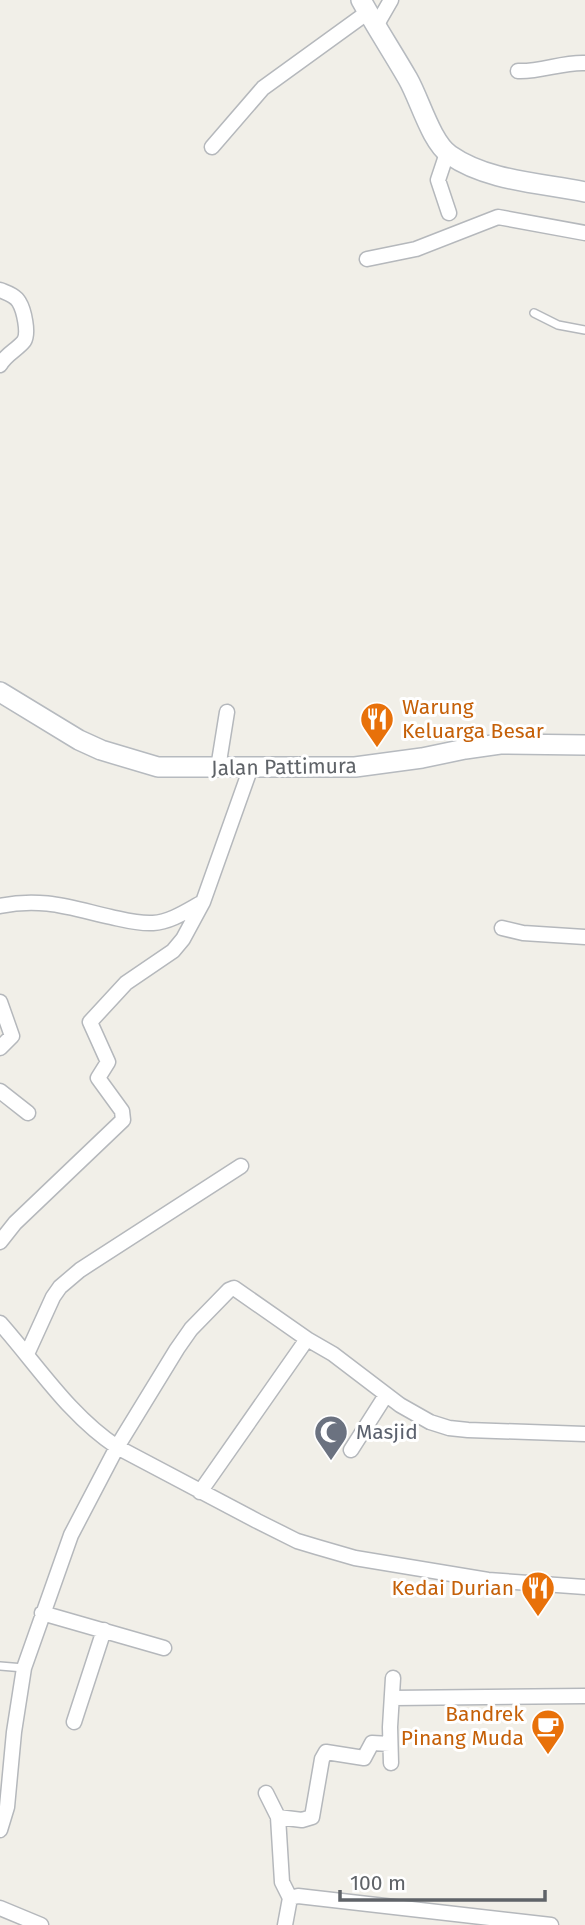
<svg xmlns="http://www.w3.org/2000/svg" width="585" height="1925" viewBox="0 0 585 1925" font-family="'Fira Sans',sans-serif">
<rect width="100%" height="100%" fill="#f1efe8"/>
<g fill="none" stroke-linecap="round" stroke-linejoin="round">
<g stroke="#b5b8bc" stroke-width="10">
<path id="lane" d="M534,313l24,12 27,5
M0,1666l24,2"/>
</g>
<g stroke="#b5b8bc" stroke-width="17">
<path id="street" d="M376,26l15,-26
M518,71c23,1 44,-9 67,-8
M212,147l51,-59 105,-76
M447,153l-9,27 11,33
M367,259l49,-10 82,-32 87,16
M0,290c7,3 15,5 19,12 5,8 10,31 5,39 -7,9 -18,13 -24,24
M218,768l9,-56
M0,906c42,-9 71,2 111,11 14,3 28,7 42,6 18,-1 35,-13 50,-21
M502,928l21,5 62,4
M0,1002l12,34 -12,12
M0,1091l28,22
M0,1242l15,-19 108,-103 -1,-9 -24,-33 10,-16 -18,-40 36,-39 47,-32 10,-12 20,-37 48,-135
M0,1323c38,43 69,92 117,124l140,74 40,20 20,6 38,11 133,22 97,7
M27,1354l26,-57 7,-10 20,-17 161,-104
M351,1450l35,-55
M200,1492l107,-153 26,15 67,51 30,17 19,6 19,2 117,4
M42,1613l122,35
M393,1698l192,-2
M74,1722l30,-92
M391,1763l-1,-36 3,-49
M266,1793l12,24 4,65 8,16
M278,1817l24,3 10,-3 10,-58 4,-7 38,6 8,-15 18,1
M0,1830l7,-23 7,-75 10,-64 47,-133 46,-88 60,-98 14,-20 38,-39 5,-2 73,51
M290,1898l8,-2 253,29
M0,1908l41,17
M285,1925l5,-27"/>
</g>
<g stroke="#b6babf" stroke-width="22">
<path id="secondary" d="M361,0c15,27 32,53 47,79 12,21 23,63 42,76 37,26 91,28 135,37
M0,692l79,48 22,10 57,17h197l67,-9 43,-9 35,-5 85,1"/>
</g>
<use href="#lane" stroke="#fff" stroke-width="7"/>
<use href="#street" stroke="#fff" stroke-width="14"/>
<use href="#secondary" stroke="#fff" stroke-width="19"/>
</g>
<defs>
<g id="restaurant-pin" transform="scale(1.75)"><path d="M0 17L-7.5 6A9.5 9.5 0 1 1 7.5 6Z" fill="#e8710a" stroke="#fff"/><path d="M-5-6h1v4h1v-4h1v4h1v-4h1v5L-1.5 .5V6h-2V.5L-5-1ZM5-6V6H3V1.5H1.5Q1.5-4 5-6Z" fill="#fff"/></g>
<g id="mosque-pin" transform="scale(1.75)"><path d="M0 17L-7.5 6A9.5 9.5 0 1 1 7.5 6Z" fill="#6b7280" stroke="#fff"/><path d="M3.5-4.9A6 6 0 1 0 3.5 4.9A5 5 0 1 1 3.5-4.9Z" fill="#fff"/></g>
<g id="cafe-pin" transform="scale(1.75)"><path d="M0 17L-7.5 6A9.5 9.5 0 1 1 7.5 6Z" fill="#e8710a" stroke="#fff"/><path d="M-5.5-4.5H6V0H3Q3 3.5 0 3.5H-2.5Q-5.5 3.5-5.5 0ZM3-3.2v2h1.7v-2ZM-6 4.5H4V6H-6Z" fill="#fff"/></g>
</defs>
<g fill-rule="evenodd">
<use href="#restaurant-pin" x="377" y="719"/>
<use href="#mosque-pin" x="331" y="1432"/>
<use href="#restaurant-pin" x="538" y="1588"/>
<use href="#cafe-pin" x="548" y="1726"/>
</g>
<g text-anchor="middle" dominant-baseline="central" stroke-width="6" stroke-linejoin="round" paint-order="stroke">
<g font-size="21" fill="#c56008" stroke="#fff" text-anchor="end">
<text x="402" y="707" text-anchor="start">Warung<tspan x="402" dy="24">Keluarga Besar</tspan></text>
<text x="514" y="1588">Kedai Durian</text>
<text x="524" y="1714">Bandrek<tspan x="524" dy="24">Pinang Muda</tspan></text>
</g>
<g font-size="21" fill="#5f6368" stroke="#fff">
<text transform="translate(284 767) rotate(-1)">Jalan Pattimura</text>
</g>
<g font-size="21" fill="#5b616d" stroke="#fff" text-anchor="start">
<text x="356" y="1432">Masjid</text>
</g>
</g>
<path d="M340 1890v10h205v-10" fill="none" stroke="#5f6368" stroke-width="3.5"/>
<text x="350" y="1890" font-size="21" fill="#5f6368" stroke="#ffffff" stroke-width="5" paint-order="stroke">100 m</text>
</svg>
